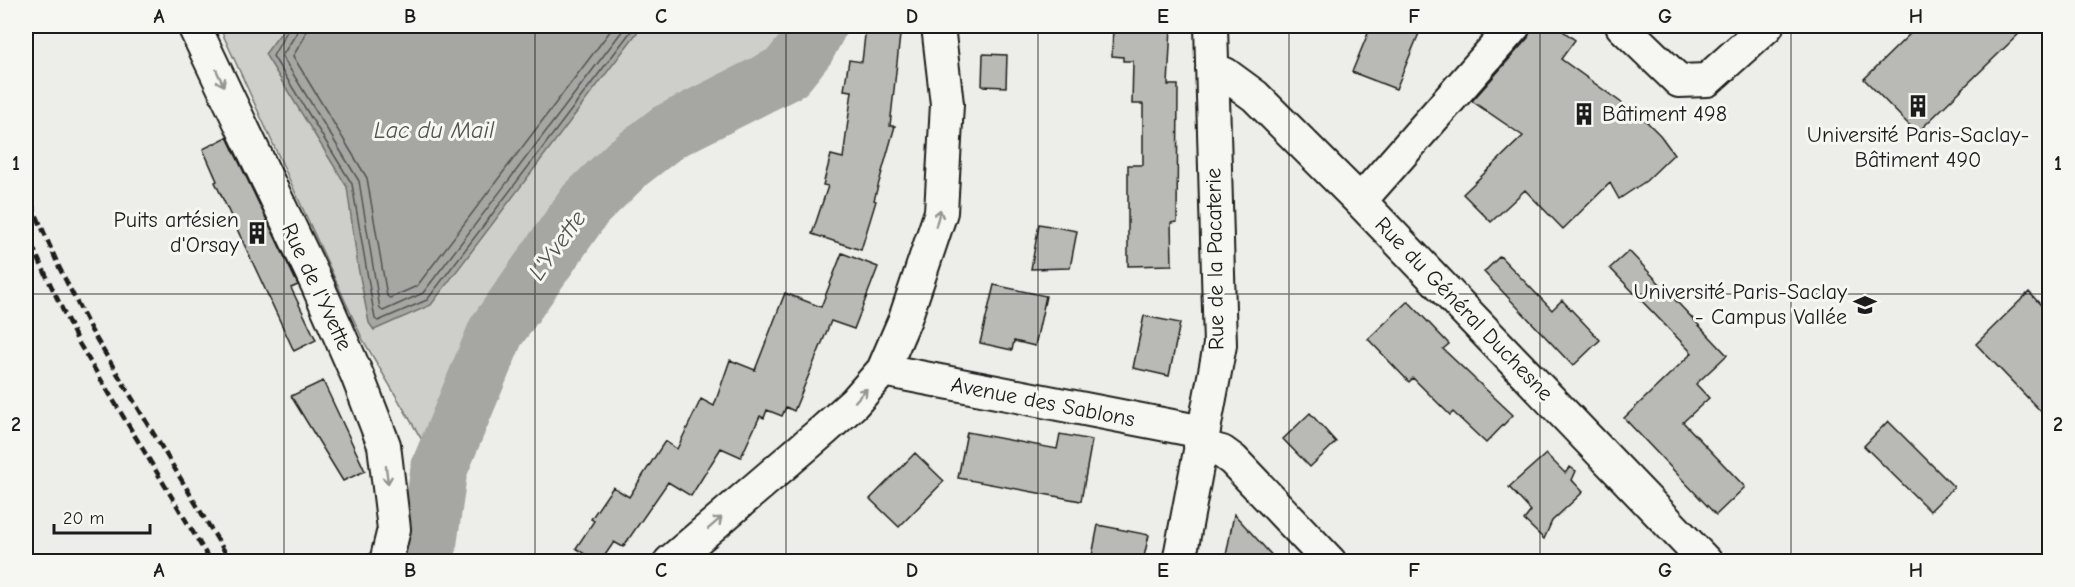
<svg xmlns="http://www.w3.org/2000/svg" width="2075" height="587" viewBox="0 0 2075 587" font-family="'Comic Neue',sans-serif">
<rect width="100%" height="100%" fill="#edede9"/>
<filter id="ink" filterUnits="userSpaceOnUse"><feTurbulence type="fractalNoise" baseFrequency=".0167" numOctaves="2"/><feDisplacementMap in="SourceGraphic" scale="12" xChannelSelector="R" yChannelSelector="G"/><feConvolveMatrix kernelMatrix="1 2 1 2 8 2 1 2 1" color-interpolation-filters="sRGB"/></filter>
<g filter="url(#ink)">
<path fill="#cececb" stroke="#757574" stroke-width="1.5" d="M219,26h595l-7,21 -60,47 -79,38 -83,73 -89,127 -57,137 -76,-129z"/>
<path fill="#a6a6a3" stroke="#6f6f6d" stroke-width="1.5" d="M286,26h356l-211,279 -57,25 -5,-7 -11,-56 -11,-80 -82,-133z"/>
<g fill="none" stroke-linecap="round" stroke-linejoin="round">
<path stroke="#535352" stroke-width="1.5" d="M290,26l-17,30 79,128 23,135 3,2 49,-21 208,-274
M298,26l-2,8 -14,22 77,125 21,128 3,2 40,-18 203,-267
M307,26l-3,12 -11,18 74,122 20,118 3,2 27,-12 197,-260"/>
<path stroke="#a6a6a3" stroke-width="57" d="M426,562l13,-93 57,-137 89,-127 43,-42 40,-31 119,-60 20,-25 11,-21"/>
</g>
<path fill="#b9b9b6" stroke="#1c1c1c" stroke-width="1.5" d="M866,26h35l-11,100h5l-21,74 2,1 -15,49 -49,-16 16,-48 -5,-1 8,-30 12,3 9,-67 -8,-1 5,-30 13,2z
M1113,26h58l-3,59h10l-1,137 -6,1 1,42 -44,1v-101h15v-61h-11l1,-43h-10v-4l-11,-1z
M1371,26h51l-26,63 -44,-17z
M1531,26h25l19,14 -14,19 83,60 16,16 14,19 -28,27 -27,18 -9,-16 -47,46 -38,-39 -34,32 -28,-28 60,-58 -51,-35 56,-63z
M1918,26h109l-110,107 -53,-54z
M983,54l24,1 -1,32 -24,-1z
M227,137l71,148 -7,3 25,52 -22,11 -79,-169 2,-1 -14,-32z
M1039,224l38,7 -7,37 -39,1z
M1629,251l98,104 -31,29 13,14 -26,24 62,65 -29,28 -92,-97 68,-65 -82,-85z
M842,253l36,14 -24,62 -23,-8 -37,90 -8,-4 -4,9 -15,-6 -3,8 -4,-2 -19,41 -20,-9 -30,48 -23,-14 -45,65 -9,-5 -13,19h-6l-19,-13 18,-27 -3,-2 22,-32 16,10 36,-56 12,8 24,-50 13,7 16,-46 25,10 30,-77 36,14z
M1500,256l52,54 10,-10 38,40 -27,26 -89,-94z
M994,285l52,11 -11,50 -21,-5 -2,9 -32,-7z
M2029,292l20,22v106l-73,-76z
M1408,301l41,43 -6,5 70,66 -27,28 -33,-31 -3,3 -37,-37 -4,4 -41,-43z
M1144,316l36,7 -11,53 -36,-8z
M323,381l42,90 -22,10 -52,-85z
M1310,413l26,29 -26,25 -27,-28z
M1888,421l66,66 -24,24 -66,-65z
M967,432l90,17 3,-15 32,6 -11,61 -123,-23z
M915,453l29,28 -45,46 -29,-28z
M1546,454l19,19 5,-6 6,4 -4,9 11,12 -31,29 -8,18 -20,-19 7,-9 -22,-24z
M1234,514l43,47h-52z
M1098,525l51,10 -6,26h-52z"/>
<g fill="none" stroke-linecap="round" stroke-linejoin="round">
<g stroke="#1c1c1c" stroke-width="36">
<path id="street" d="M194,26l123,258 40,91 27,70 10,84 -8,33
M1622,26l57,55 28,-1 60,-54
M1212,69l13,5 30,22 105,105 346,361
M1360,201l154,-175
M883,370l320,62
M1200,446l22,6 11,8 97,102
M670,562l154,-132 30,-27 29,-33 22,-51 36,-107 6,-108 -9,-78
M1179,562l41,-217 -9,-319"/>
</g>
<use href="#street" stroke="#f6f6f2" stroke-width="32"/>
<path stroke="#1c1c1c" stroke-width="4.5" stroke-dasharray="9 4.5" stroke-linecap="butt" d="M26,191l33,76 32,63 140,232
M26,233l51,107 134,222"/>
</g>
<defs><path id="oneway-shaft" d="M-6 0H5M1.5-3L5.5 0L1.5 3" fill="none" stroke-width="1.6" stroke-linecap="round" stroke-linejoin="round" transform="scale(1.5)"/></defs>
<g stroke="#949492">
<use href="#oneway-shaft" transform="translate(220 78) rotate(65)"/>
<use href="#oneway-shaft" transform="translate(938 218) rotate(-75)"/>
<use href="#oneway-shaft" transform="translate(861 395) rotate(-48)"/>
<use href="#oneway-shaft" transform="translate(387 475) rotate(83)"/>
<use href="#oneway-shaft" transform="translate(715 523) rotate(-41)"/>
</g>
</g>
<path fill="none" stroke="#1c1c1c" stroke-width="1.5" stroke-opacity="0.55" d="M284,26v536M535,26v536M786,26v536M1038,26v536M1289,26v536M1540,26v536M1791,26v536M26,294h2024"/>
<defs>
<g id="building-bare" transform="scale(1.8)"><path d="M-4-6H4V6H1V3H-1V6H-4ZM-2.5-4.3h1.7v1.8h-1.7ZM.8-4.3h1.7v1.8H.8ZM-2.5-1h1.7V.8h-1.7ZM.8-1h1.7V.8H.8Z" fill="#1c1c1c" stroke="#f6f6f2" stroke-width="2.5" paint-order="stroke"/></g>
<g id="university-bare" transform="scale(1.8)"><path d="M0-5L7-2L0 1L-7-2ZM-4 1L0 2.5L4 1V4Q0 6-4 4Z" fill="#1c1c1c" stroke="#f6f6f2" stroke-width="2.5" paint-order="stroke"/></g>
</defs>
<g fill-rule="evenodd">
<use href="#building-bare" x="1918" y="106"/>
<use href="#building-bare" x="1584" y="114"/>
<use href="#building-bare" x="257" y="233"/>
<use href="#university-bare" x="1865" y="305"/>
</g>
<g text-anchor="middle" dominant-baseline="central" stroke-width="6" stroke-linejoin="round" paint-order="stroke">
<g font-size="22" fill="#1c1c1c" stroke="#f6f6f2" text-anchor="end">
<text x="1602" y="114" text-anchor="start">Bâtiment 498</text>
<text x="1918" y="135" text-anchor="middle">Université Paris-Saclay-<tspan x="1918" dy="25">Bâtiment 490</tspan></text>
<text x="239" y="220">Puits artésien<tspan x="239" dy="25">d'Orsay</tspan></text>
<text x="1847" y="292">Université Paris-Saclay<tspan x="1847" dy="25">- Campus Vallée</tspan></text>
</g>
<g font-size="22" fill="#1c1c1c" stroke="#f6f6f2">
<text transform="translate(1215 259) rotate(-91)">Rue de la Pacaterie</text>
<text transform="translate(317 287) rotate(65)">Rue de l'Yvette</text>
<text transform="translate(1464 309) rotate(46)">Rue du Général Duchesne</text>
<text transform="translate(1043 402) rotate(11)">Avenue des Sablons</text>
</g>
<g font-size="24" font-style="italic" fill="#535352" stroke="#f6f6f2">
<text x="434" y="130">Lac du Mail</text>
<text transform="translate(557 245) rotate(-54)">L'Yvette</text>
</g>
</g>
<rect width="2075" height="587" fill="none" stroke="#f6f6f2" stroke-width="66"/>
<path d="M54 524v9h96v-9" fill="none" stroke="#1c1c1c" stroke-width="3"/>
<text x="63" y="524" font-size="18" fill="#1c1c1c" stroke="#f6f6f2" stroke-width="4.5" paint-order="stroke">20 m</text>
<rect x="33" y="33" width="2009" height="521" fill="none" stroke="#1c1c1c" stroke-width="2"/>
<g font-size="20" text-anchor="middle" font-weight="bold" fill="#1c1c1c">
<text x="159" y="23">A</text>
<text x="410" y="23">B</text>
<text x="661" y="23">C</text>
<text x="912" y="23">D</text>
<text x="1163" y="23">E</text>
<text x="1414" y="23">F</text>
<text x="1665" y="23">G</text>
<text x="1916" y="23">H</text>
<text x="16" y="170">1</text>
<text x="2058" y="170">1</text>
<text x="16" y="431">2</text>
<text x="2058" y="431">2</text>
<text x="159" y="577">A</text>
<text x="410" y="577">B</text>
<text x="661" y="577">C</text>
<text x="912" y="577">D</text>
<text x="1163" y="577">E</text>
<text x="1414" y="577">F</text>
<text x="1665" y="577">G</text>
<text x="1916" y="577">H</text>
</g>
</svg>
